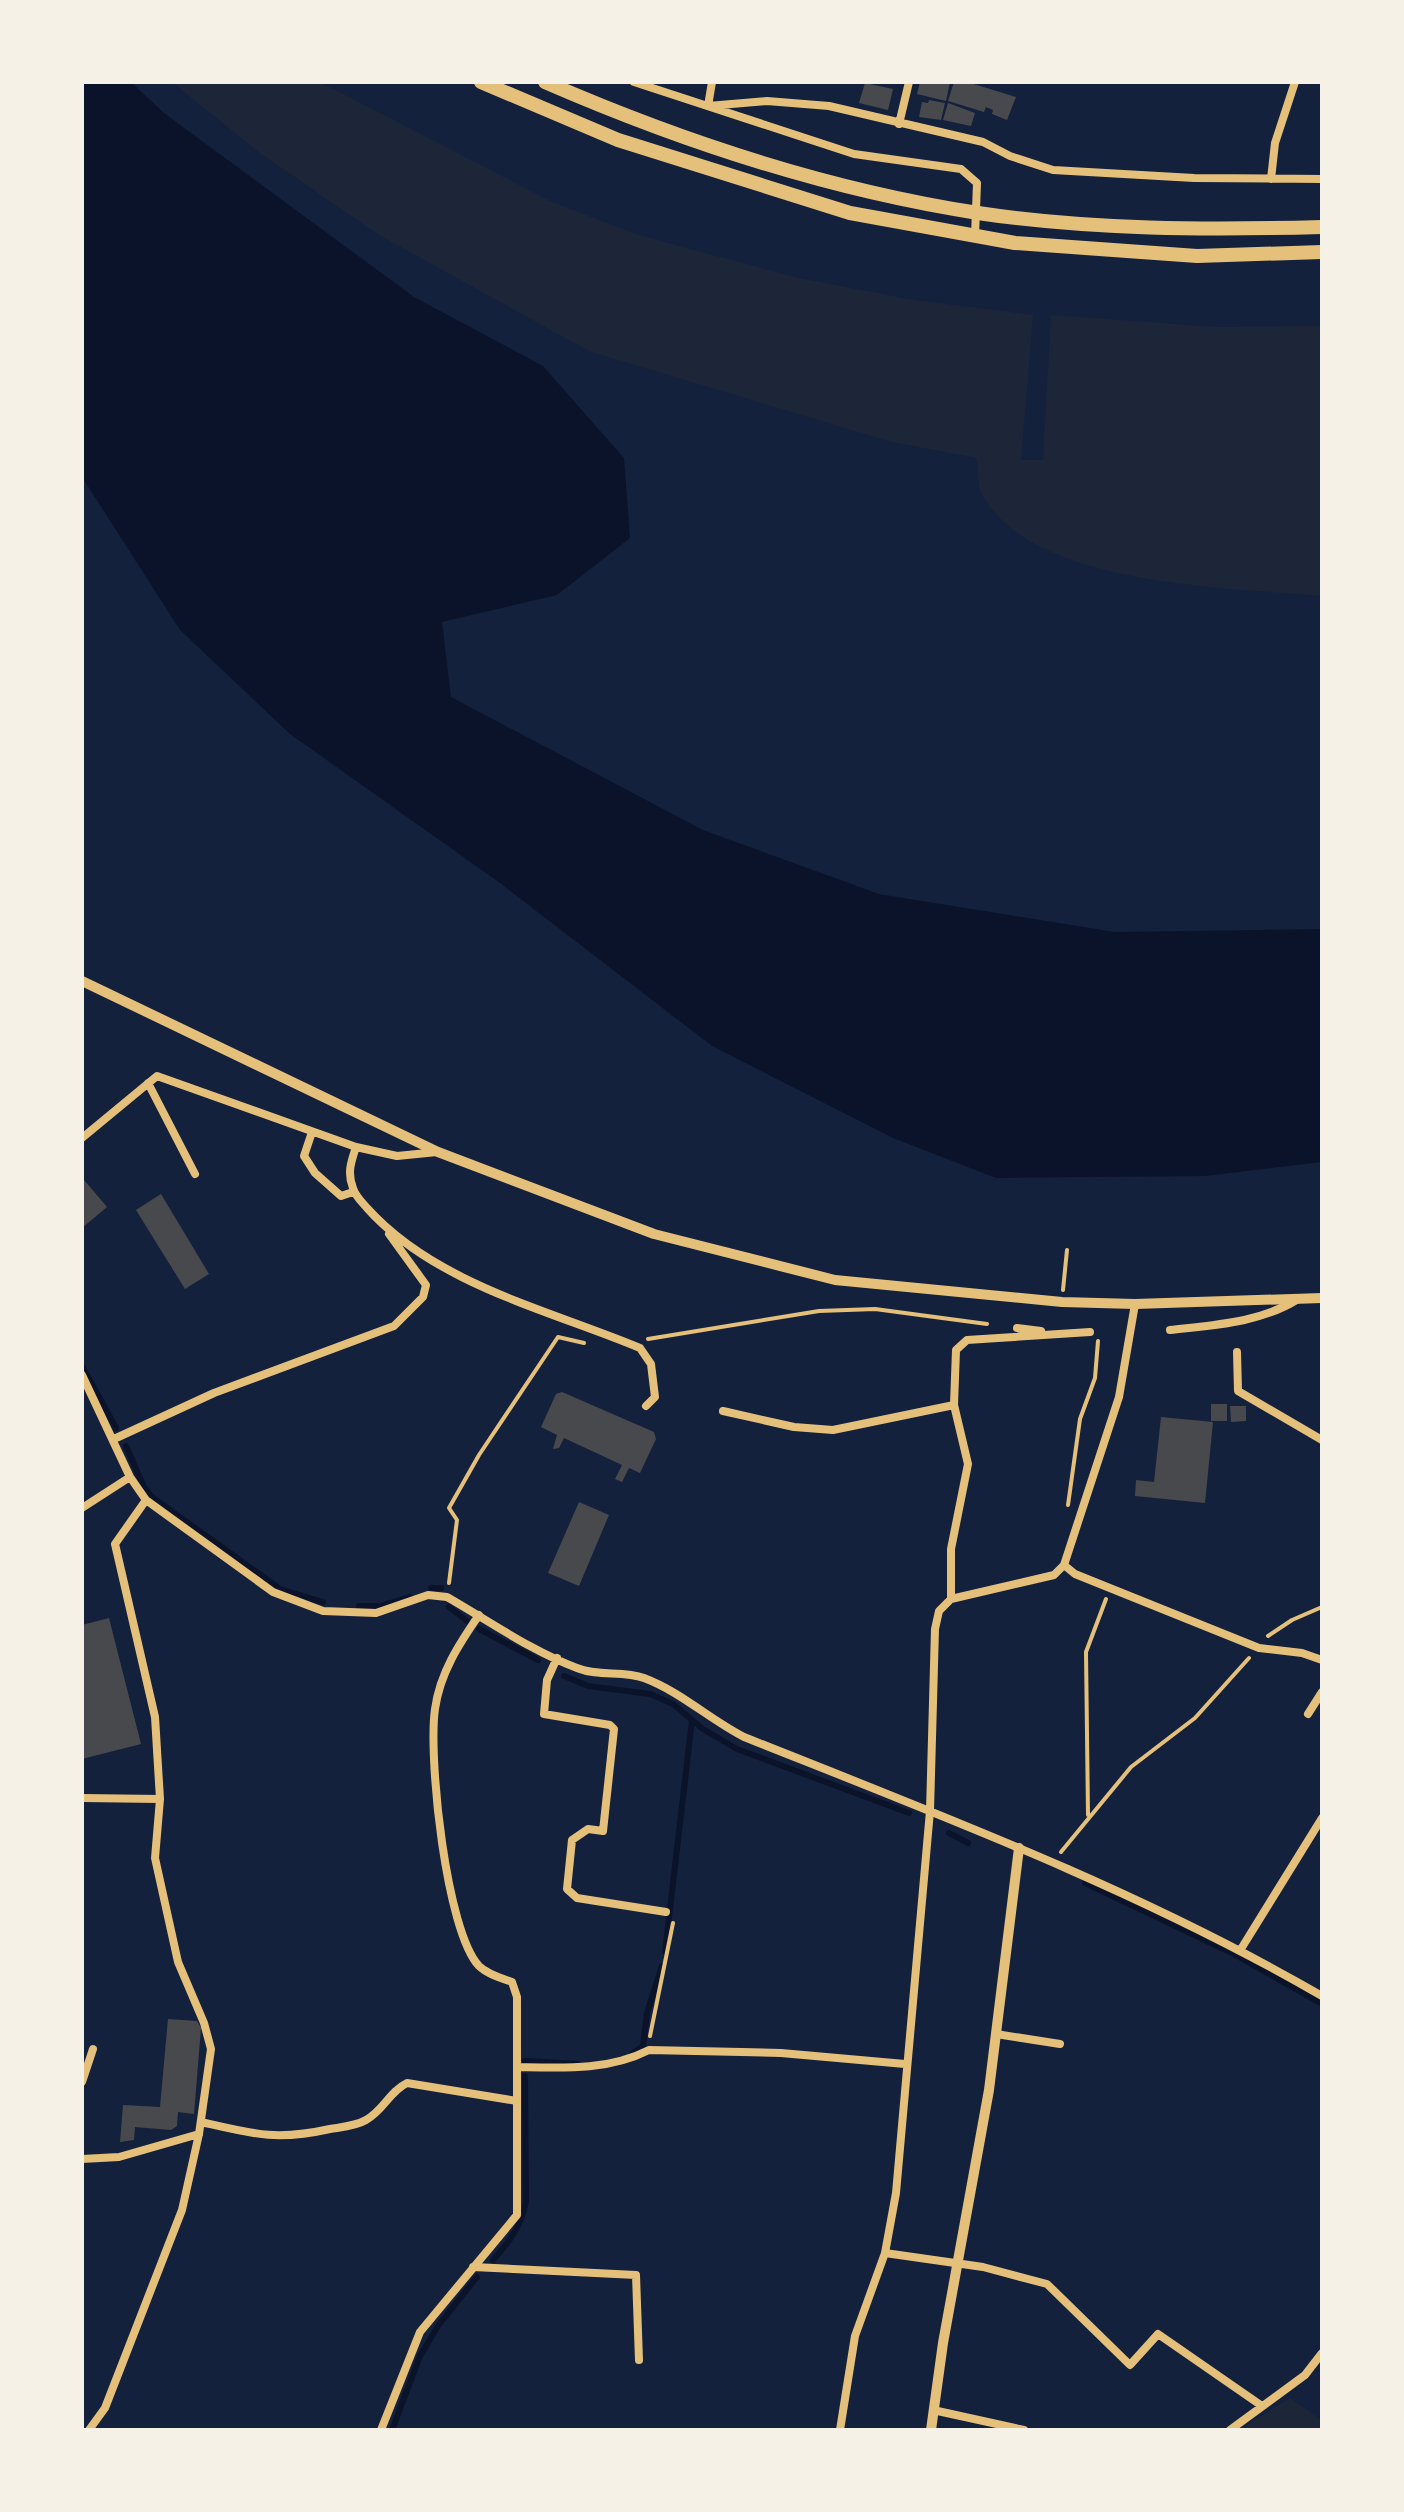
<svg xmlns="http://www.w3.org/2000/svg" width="1404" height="2512" viewBox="0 0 1404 2512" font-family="'Archivo Narrow',sans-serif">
<rect width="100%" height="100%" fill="#14213d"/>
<path fill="#1d2539" d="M172,82h148l230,119 85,33 163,44 116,22 119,15 -12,145h22l8,-145 165,12 106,-1v270c-93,-9 -291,-9 -340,-102 -5,-9 -4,-25 -5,-36l-85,-16 -303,-91 -210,-116 -119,-82z
M1290,2398l32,23v9h-83z"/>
<path fill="#0b132b" d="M82,82h49l33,31 250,184 129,69 81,92 6,80 -73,57 -115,27 9,75 252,133 176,64 236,38 207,-3v233l-117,14 -209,2 -103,-40 -181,-92 -212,-163 -210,-149 -110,-104 -98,-153z"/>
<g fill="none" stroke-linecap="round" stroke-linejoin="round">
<path stroke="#0b132b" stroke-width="6" d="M82,1366l34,62
M126,1446l18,41 8,10 128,92 43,13
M431,1588h10
M359,1606h21l30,-9
M449,1607l18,14
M479,1629l59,31
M564,1676l24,10 62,8 23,10 30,25 34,20 172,64
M949,1833l19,10
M1085,1883l147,70 90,51
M665,1952l27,-232
M632,2054l11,-8 4,-33 15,-47
M525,2061l53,3
M493,2260c17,-19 28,-33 33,-58l-1,-126
M392,2430l28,-74 18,-30 39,-49"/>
</g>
<path fill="#48494c" d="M920,82h30l-4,19 -29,-7z
M954,82h13l49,15 -9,23 -15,-6 1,-4 -7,-3 -2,5 -36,-11z
M865,83l28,6 -5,21 -29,-7z
M929,100l16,3 -4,17 -22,-3 3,-15 6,1z
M948,103l27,10 -4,13 -28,-6z
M84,1180l23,27 -25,21v-46z
M161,1194l48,80 -24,15 -49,-79z
M562,1392l92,40 2,7 -16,34 -11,-5 -7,14 -7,-3 7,-14 -58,-27 -5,10 -6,1 4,-14 -16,-8 15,-33z
M1211,1404h16v17h-16z
M1230,1406h16v15l-15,1z
M1161,1417l52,5 -8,81 -70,-7 1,-16 18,2z
M579,1502l30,13 -30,71 -31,-13z
M109,1618l32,126 -59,15v-134z
M168,2019l29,2 4,7 -7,86 -16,-2 -1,14 -6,4 -36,-3 -1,13 -14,2 3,-37 37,2z"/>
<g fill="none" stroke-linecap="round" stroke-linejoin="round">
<path stroke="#e5c07b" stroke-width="4" d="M1063,1290l4,-40
M648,1339l171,-28 56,-2 112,15
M1068,1505l12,-86 15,-41 3,-37
M449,1583l8,-63 -8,-12 30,-53 79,-118 26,6
M1268,1636l24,-16 30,-13
M1088,1815l-2,-163 20,-53
M1061,1852l70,-85 64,-49 54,-60
M650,2036l23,-113"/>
<path stroke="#e5c07b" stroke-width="8" d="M634,82l220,72 107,15 16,14 -2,53
M712,82l-4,24 59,-5 62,5 154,36 27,14 43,14 141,8 128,1
M899,124l10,-42
M1271,179l4,-36 20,-61
M148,1083l47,91
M312,1132l-8,24 11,17 26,23 12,-4
M82,1138l75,-62 199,71 41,9 40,-4
M356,1147c-5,15 -9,26 -3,41 2,8 9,14 14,20 68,76 182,102 273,140l11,16 4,33 -9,9
M1017,1328l24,3
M1170,1330c44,-5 90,-7 128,-31
M1237,1352l1,39 84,49
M82,1375l48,102 16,23 127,92 50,19 53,2 52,-18 19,2c42,24 86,55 130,71 22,9 46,2 67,10 37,14 65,41 100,59 196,78 395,153 578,259
M954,1405l2,-55 11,-10 123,-8
M723,1411l71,16 39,3 121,-25 14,59 -17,85v50
M114,1439l100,-46 180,-67 29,-29 3,-12 -37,-51
M82,1508l48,-31
M1064,1565l11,9 184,74 43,5 20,7
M557,1658l-10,22 -3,34 66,11 4,4 -11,102 -15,-2 -16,11 -5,49 10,9 89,14
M1308,1714l14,-22
M82,1798l78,1
M1241,1949l81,-131
M996,2034l64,10
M517,2067c45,1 91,4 132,-17l132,3 124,11
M82,2082l11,-33
M201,2122c52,12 75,19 129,7 12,-2 26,-3 36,-9 18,-10 23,-28 41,-37l110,18
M82,2159l37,-2 80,-23
M885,2253l98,14 64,17 83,81 28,-31 104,72
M473,2267l163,8 3,85
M933,2410l91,20
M89,2430l16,-22 77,-198 17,-76 12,-85 -7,-26 -26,-61 -23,-104 5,-59 -5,-82 -40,-173 31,-44
M381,2430l39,-98 97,-117v-218l-5,-15c-11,-4 -25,-8 -33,-16 -33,-35 -51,-209 -44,-257 5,-36 24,-65 44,-94
M840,2430l15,-94 30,-83 11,-60 34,-382 5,-182 4,-18 12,-12 103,-24 10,-10 55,-168 16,-93
M1230,2430l75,-55 17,-22"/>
<path stroke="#e5c07b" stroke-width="10" d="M82,981l356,171 216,82 181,46 227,22 73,2 187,-6
M931,2430l12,-87 46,-253 30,-242"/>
<path stroke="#e5c07b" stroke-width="14" d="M481,82l137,58 232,73 165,30 182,13 125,-4
M545,82c138,60 284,108 433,131 113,17 230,17 344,14"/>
</g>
<rect width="1404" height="2512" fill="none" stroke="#f6f1e7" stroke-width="168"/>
</svg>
